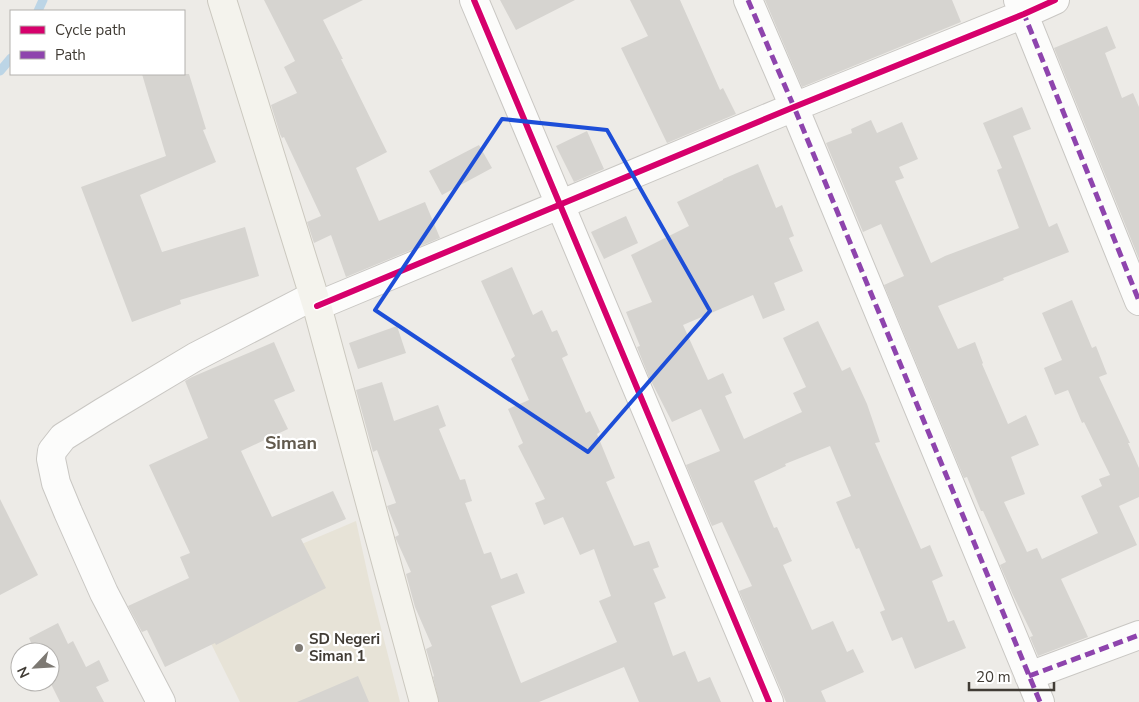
<svg xmlns="http://www.w3.org/2000/svg" width="1139" height="702" viewBox="0 0 1139 702" font-family="'Nunito Sans',sans-serif">
<rect width="100%" height="100%" fill="#edebe7"/>
<path fill="#e7e3d7" d="M356,521l15,68 29,113h-160l-54,-109z"/>
<g fill="none" stroke-linecap="round" stroke-linejoin="round">
<path stroke="#bcd5e6" stroke-width="9" d="M38,11l5,-11
M0,71l11,-13"/>
</g>
<path fill="#d6d4d0" d="M264,0h99l-40,20 20,39h-2l46,93 -31,16 23,53 46,-19 15,36 -94,39 -15,-42 -17,8 -7,-21 14,-6 -37,-79 -2,1 -2,-4 -9,-29 26,-12 -13,-26 11,-6z
M500,0h75l-59,30z
M630,0h50l40,90 3,-2 13,26 -69,29 -46,-95 27,-12z
M765,0h187l9,22 -159,65z
M1107,26l9,22 -11,5 17,45 11,-5 6,14v152l-85,-211z
M142,74h47l17,55 -3,1 13,32 -76,33 22,57 83,-25 14,49 -79,24 1,4 -49,18 -51,-135 85,-31z
M1022,107l9,22 -18,7 36,91 8,-4 12,29 -66,26 1,2 -66,26 20,43 17,-7 8,21 -1,1 26,60 18,-9 13,30 -28,12 14,37 -21,8 23,50 10,-4 5,11 56,-26 -17,-37 21,-10 -3,-7 11,-4 -26,-53 -2,1 -14,-33 -13,5 -11,-27 18,-8 -20,-47 30,-13 20,48 4,-2 11,28 -8,3 31,66h-2l11,25v29l-20,9 18,39 -76,34 27,58 -50,19 -8,-19 3,-1 -20,-41 -13,-30 6,-3 -23,-51h-2l-14,-34 -3,1 -80,-193 20,-9 -23,-52 -18,8 -37,-89 26,-10 -1,-4 20,-9 6,13 25,-11 16,37 -19,8 5,11 -9,3 36,82 14,-7 74,-28 -22,-58 5,-2 -19,-45z
M587,131l17,38 -30,13 -18,-36z
M479,145l13,23 -50,27 -13,-24z
M758,164l18,44 6,-3 12,31 -5,2 14,33 -29,12 11,27 -22,9 -10,-24 -70,30 25,55 15,-7 9,20 -7,3 19,43 58,-27 -9,-19 13,-6 -23,-49 35,-17 24,50 8,-4 17,37 13,38 -5,1 46,106 9,-4 13,31 -11,5 16,41 6,-2 12,28 -51,21 -13,-32 -10,4 -12,-29 5,-2 -26,-62 -3,1 -20,-47 15,-6 -21,-50 -45,18 1,2 -32,15 20,47 3,-1 15,34 -9,4 29,65 21,-9 14,31 6,-3 11,23 -43,19 5,11h-40l-47,-111 13,-5 -30,-64 -10,4 -26,-61 34,-14 -19,-42 -29,13 -23,-45 -12,-30 3,-1 -14,-34 26,-10 -21,-47 58,-29 -12,-24 46,-22v-1z
M626,216l12,27 -34,16 -13,-27z
M512,267l21,48 9,-5 10,22 5,-2 11,25 -6,3 24,55 4,-2 10,21 -3,2 18,44 -9,4 28,64 15,-5 10,26 -6,2 13,29 -12,5 19,53 12,-5 13,31 12,-5 11,25h-82l-15,-35 -85,35h-100l-6,-25 1,-1 -8,-27 6,-3 -17,-39 -9,-33 5,-2 -15,-33 -1,-2 4,-2 -12,-29 9,-3 -19,-53 -4,2 -17,-62 26,-8 12,39 44,-16 8,21 -7,3 21,51 5,-1 7,22 -7,2 19,51 7,-2 10,27 16,-6 8,20 -34,13 30,77 96,-41 -18,-41 12,-5 -17,-47 -14,6 -17,-38 -19,8 -9,-22 10,-4 -27,-53 5,-3 -15,-34 21,-9 -18,-41 4,-3 -34,-75z
M397,326l9,27 -48,16 -9,-26z
M274,342l21,49 -21,9 14,29 -47,22 31,66 61,-26 13,28 -45,20 25,49 -110,57 -1,-2 -50,24 -18,-37 -5,2 -14,-26 61,-28 -9,-21 10,-4 -41,-88 59,-27 -23,-57 7,-4z
M0,499l38,76 -38,20z
M58,623l10,21 5,-3 13,26 13,-7 10,21 -13,6 8,15h-44l-10,-20v-30h-15l-6,-14z
M358,676l11,26h-72z"/>
<g fill="none" stroke-linecap="round" stroke-linejoin="round">
<g stroke="#c9c7c3" stroke-width="30">
<path id="minor" d="M474,0l295,702
M748,0l46,107 246,595
M1018,0l121,301
M317,306l477,-199 230,-93 31,-14
M1029,676l110,-41
M161,702l-57,-109 -36,-81 -12,-29 -5,-24 1,-8 11,-14 40,-25 92,-55 118,-61"/>
</g>
<g stroke="#cbc8bf" stroke-width="30">
<path id="secondary" d="M222,0l95,306 107,396"/>
</g>
<use href="#minor" stroke="#fcfcfb" stroke-width="28"/>
<use href="#secondary" stroke="#f4f3ed" stroke-width="28"/>
<path stroke="#8e44ad" stroke-width="5" stroke-dasharray="10 5" stroke-linecap="butt" d="M748,0l46,107 246,595
M1027,13l-3,1 115,287
M1029,676l110,-41"/>
<g stroke="#fff" stroke-width="9">
<path id="cycleway" d="M474,0l295,702
M317,306l477,-199 230,-93 31,-14"/>
</g>
<use href="#cycleway" stroke="#d6006c" stroke-width="6"/>
</g>
<path fill="none" stroke="#1d4ed8" stroke-width="4" stroke-linejoin="round" d="M502,119l105,11 103,181 -122,141 -213,-142z"/>
<circle fill="#7d7973" stroke="#fff" stroke-width="2" cx="299" cy="648" r="5"/>
<g text-anchor="middle" dominant-baseline="central" stroke-width="4.5" stroke-linejoin="round" paint-order="stroke">
<g font-size="15" font-weight="bold" fill="#413c35" stroke="#fff" text-anchor="start">
<text x="309" y="639">SD Negeri<tspan x="309" dy="17">Siman 1</tspan></text>
</g>
<g font-size="18" font-weight="bold" fill="#625a4d" stroke="#fff">
<text x="291" y="443">Siman</text>
</g>
</g>
<rect x="10" y="10" width="175" height="65" fill="#ffffff" stroke="#b3b1ae"/>
<rect x="20" y="26" width="25" height="8" fill="#d6006c" stroke="#b3b1ae"/>
<text x="55" y="35" font-size="15" fill="#413c35">Cycle path</text>
<rect x="20" y="51" width="25" height="8" fill="#8e44ad" stroke="#b3b1ae"/>
<text x="55" y="60" font-size="15" fill="#413c35">Path</text>
<g transform="translate(35 667) rotate(245)"><circle r="24" fill="#ffffff" stroke="#b3b1ae"/>
<path d="M0-4L9 19L0 12L-9 19Z" fill="#7d7973"/>
<text y="-8" font-size="14" font-weight="bold" text-anchor="middle" fill="#413c35">N</text>
</g>
<path d="M969 682v8h85v-8" fill="none" stroke="#413c35" stroke-width="2.5"/>
<text x="976" y="682" font-size="15" fill="#413c35" stroke="#ffffff" stroke-width="4" paint-order="stroke">20 m</text>
</svg>
